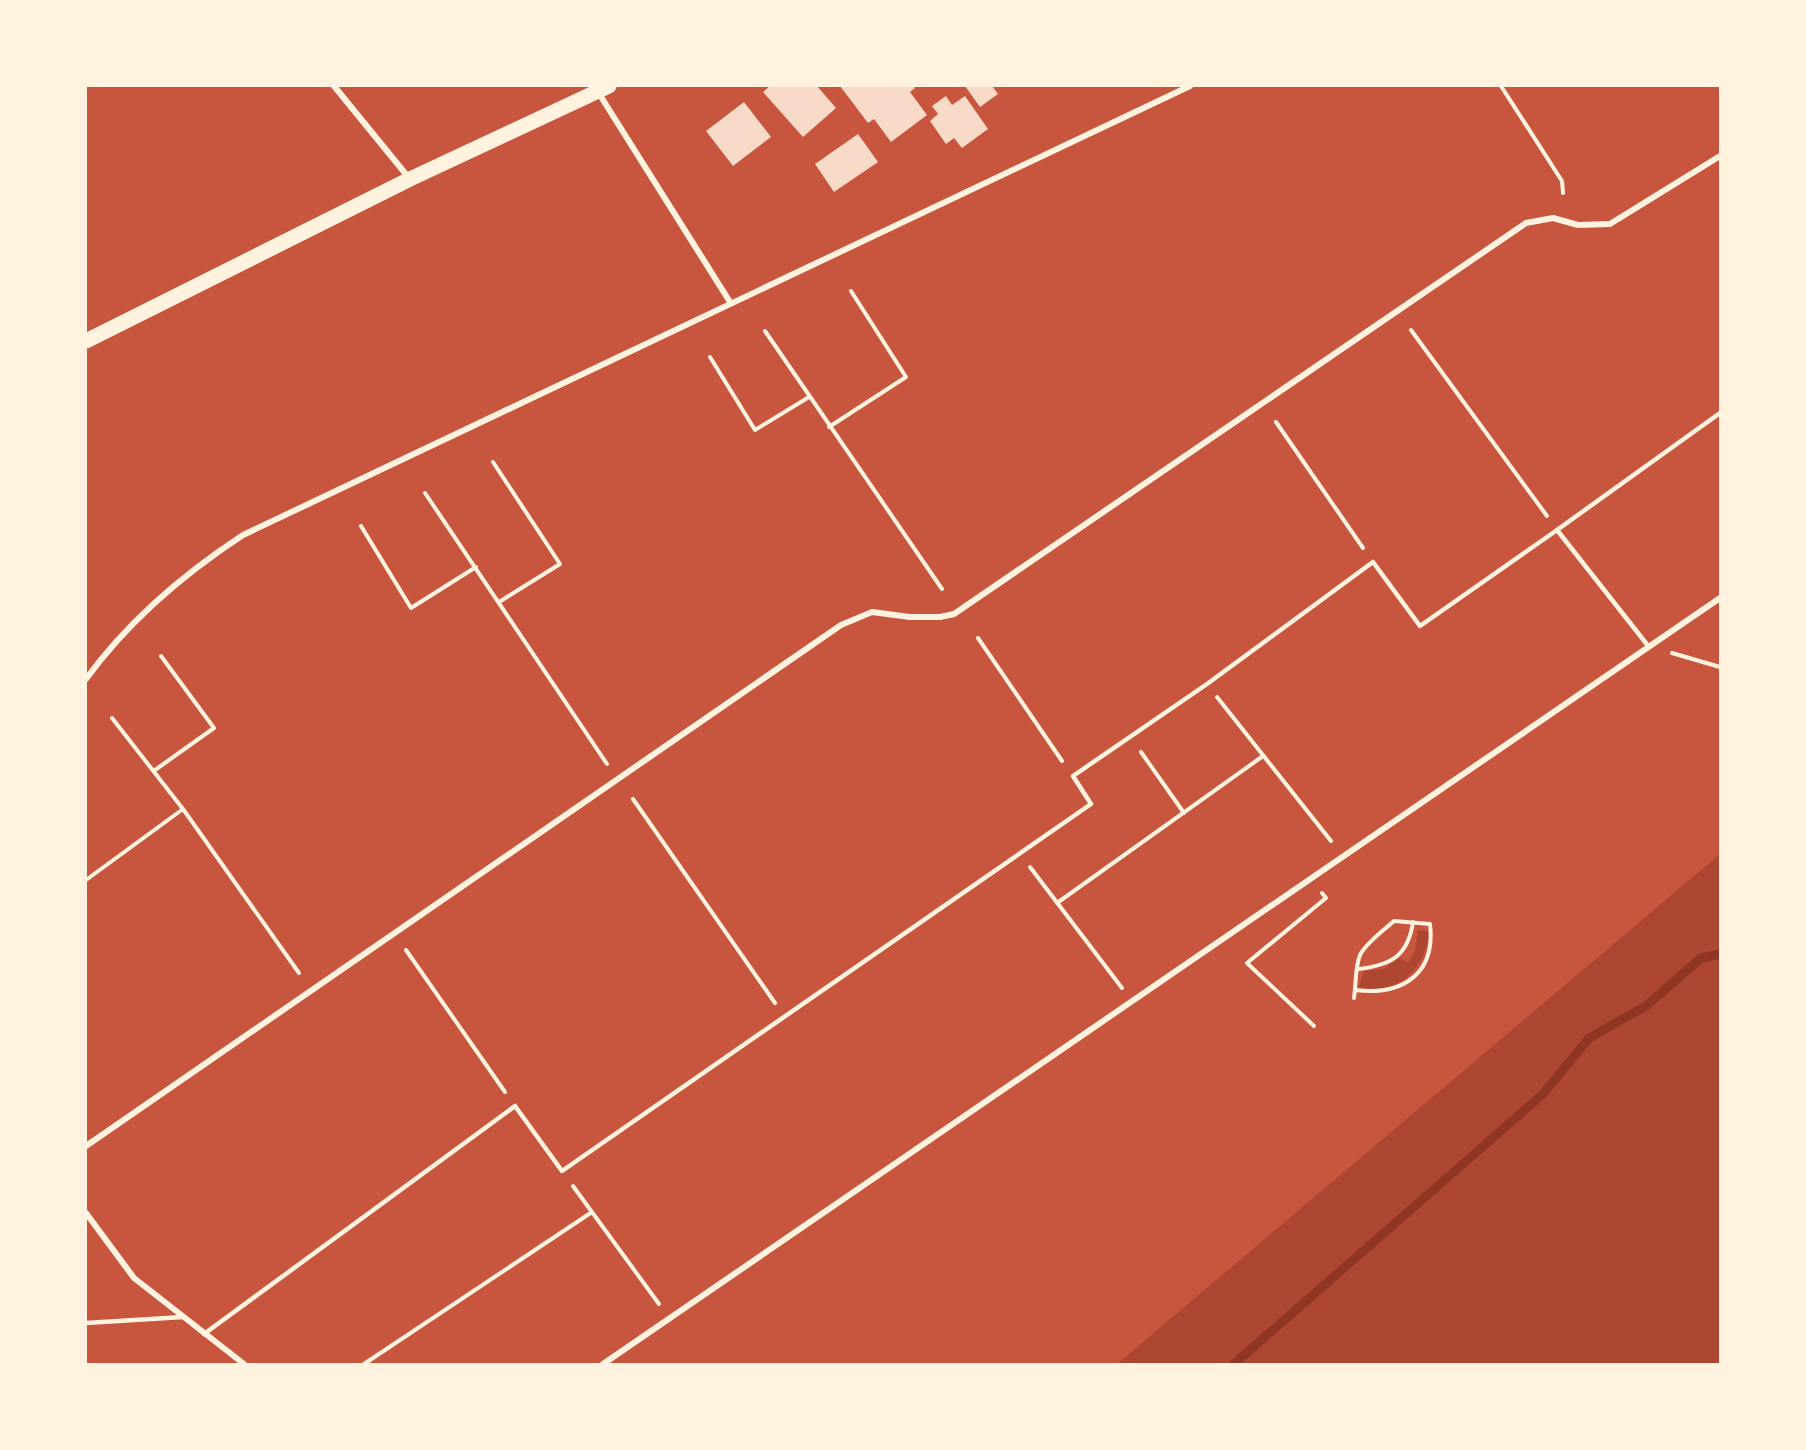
<svg xmlns="http://www.w3.org/2000/svg" width="1806" height="1450" viewBox="0 0 1806 1450" font-family="'Open Sans',sans-serif">
<rect width="100%" height="100%" fill="#c8553d"/>
<path fill="#ae4732" d="M1720,854v510h-603z
M1418,930l11,2c-4,37 -30,64 -70,55l5,-16 19,-2 17,-11 8,5 7,-13z"/>
<g fill="none" stroke-linecap="round" stroke-linejoin="round">
<path stroke="#8f3625" stroke-width="9" d="M1234,1364l309,-270 46,-56 57,-32 55,-48 19,-4"/>
</g>
<path fill="#f7dbc8" d="M770,86h47l19,22 -33,29 -40,-45z
M840,86h73l2,2 -5,4 17,23 -36,27 -17,-23 -6,4z
M965,86h27l6,8 -18,13z
M946,96l6,9 13,-9 23,33 -26,19 -8,-10 -8,6 -16,-23 8,-7 -6,-8z
M744,102l27,35 -38,29 -27,-35z
M858,134l20,28 -44,30 -19,-28z"/>
<g fill="none" stroke-linecap="round" stroke-linejoin="round">
<path stroke="#fff3e0" stroke-width="4" d="M1501,86l61,95 1,12
M1411,330l136,186
M765,331l177,258
M710,357l45,73 54,-33
M1276,422l87,126
M829,427l77,-50 -55,-86
M493,462l67,102 -61,38
M425,493l182,271
M361,526l50,82 65,-41
M978,638l84,123
M1672,653l48,14
M1217,697l114,144
M112,718l71,91 116,164
M1141,752l43,61
M155,770l59,-42 -53,-72
M633,799l142,204
M1030,867l92,121
M86,880l97,-71
M1057,903l206,-147
M406,950l99,142
M1359,969c32,-4 49,-13 54,-47
M1354,998c2,-13 1,-31 6,-43 6,-12 24,-25 34,-34l36,3c6,51 -29,72 -75,66
M1314,1026l-67,-63 79,-65 -4,-5
M573,1186l86,118
M364,1364l228,-152"/>
<path stroke="#fff3e0" stroke-width="4.5" d="M1649,647l-92,-117 163,-117
M86,1323l97,-6
M204,1334l311,-228 47,65 529,-367 -18,-28 134,-92 166,-122 47,64 137,-96"/>
<path stroke="#fff3e0" stroke-width="6" d="M334,86l75,92
M598,92l132,210
M86,679c43,-59 96,-104 157,-144l947,-449
M86,1146l755,-521 31,-13 38,5h30l14,-3 572,-391 27,-5 25,7 32,-1 110,-68
M86,1213l48,65 110,86
M603,1364l1117,-766"/>
<path stroke="#fff3e0" stroke-width="15" d="M86,341l324,-162 199,-93"/>
</g>
<rect width="1806" height="1450" fill="none" stroke="#fff3e0" stroke-width="174"/>
</svg>
